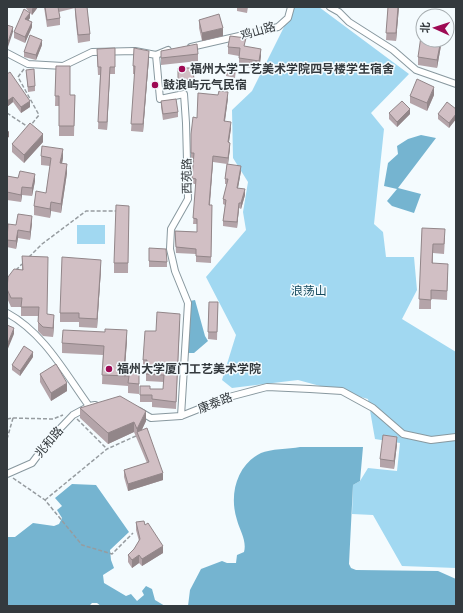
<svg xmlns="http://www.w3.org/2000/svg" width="463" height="613" viewBox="0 0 463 613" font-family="'Nunito Sans','Noto Sans SC',sans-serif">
<rect width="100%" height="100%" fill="#f4fbfe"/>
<path fill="#a1d8f1" d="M294,7h25l90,67 -38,39 13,16 -10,95 9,8 3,25h28l3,33 -15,29 54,33v216l-54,-2 -29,-51 -21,-1 1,-29 7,-4 8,-13 29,3 3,-28 -25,-4 -7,-40 -70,-19 -66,8 -10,-8 14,-45 -30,-58 40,-47 -3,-18 5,-30 -15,-24 -1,-48 20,-19z
M77,225h28v19h-28z"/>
<path fill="#75b4d0" d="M421,135l15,3 -38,50 23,6 -7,19 -22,-7 -5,-5 10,-12 -13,-3 4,-23 10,-9 -1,-8 11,-7z
M195,300l10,36 3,5 -14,12h-7l3,-52z
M300,447h63l-3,34 -7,4 -4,79 2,4 5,2 82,1 18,8v27h-268l2,-16 11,-21 21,-8 5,2h9l1,-8 7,-3c3,-11 -4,-21 -7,-32 -8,-24 -1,-55 24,-67 9,-4 28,-4 39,-6z
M72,484l24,1 33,47 -19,18 1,10 3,8 -11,7 1,8 22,13 5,-2 6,7 7,-6 -2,-4 4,-5 6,3 3,11 10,6h-64l-4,-3h-5l-3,3h-82v-69h8l18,-14 21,3 5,-2 3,-6 -5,-8 5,-4 -7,-8z"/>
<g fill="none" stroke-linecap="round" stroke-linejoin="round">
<g stroke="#88989f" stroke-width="8">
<path id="street" d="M330,7l9,5 10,10 44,28 23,20 40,14
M191,47l87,-20 10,-9 3,-11
M7,53l21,11 35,2 29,-14 43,-1 21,4 12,-5
M156,55l4,44 24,-5 2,29 2,76 -17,30 -1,20 5,22 13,32 -7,113
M7,313c37,20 58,60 82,93l6,-1
M139,411l12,7 30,-2 48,-19 38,-10 43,2 32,2 31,17 30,26 28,6 25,-3
M7,474l25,-11 18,-24 23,-24 13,-7"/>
</g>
<path stroke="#969ca0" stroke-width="1.5" stroke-dasharray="4 2" stroke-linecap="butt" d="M24,69l-6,8 21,38 -8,10
M7,113l21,14
M29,257l13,-13 44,-33h31
M16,270l6,-6
M13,418l40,1 10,-4
M7,419l6,-1 -6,21
M77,419l30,30
M13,478l32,22 37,45 30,9 21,-21
M45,500l62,-51 31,-14"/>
<use href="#street" stroke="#fff" stroke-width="6"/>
</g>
<path fill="#b4a4a9" d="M25,7h13l-6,8 -2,-2v5l-2,3 4,6 -7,16 -11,-5v-6l15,-20z
M44,7h43l3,27v7l-12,2 -3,-29v-6l-16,4 1,6v7l-13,2z
M237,7h11l-1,6 -10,-2z
M388,7h11l-3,34 -10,-1z
M199,20l24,16 -21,5 -3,-13z
M442,40l-5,28 -19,-3v-8z
M42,45l-6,15 -12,-3v-5z
M228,47h17l16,9 -2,13 -20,-3v-10l-11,-2z
M161,51l37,3v7l-37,4z
M97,56l18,11v7h-5l-3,56 -9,-1 2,-54h-2z
M149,58l-6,74 -12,-1 4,-57h-2v-8z
M56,66l14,29h5l-1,41h-15v-30h-4z
M178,68h15l1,17h-16z
M236,69l-1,9 -9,-2v-5z
M26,70l9,16v5l-7,1z
M7,74l23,33 -9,6 -8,-11 -6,5z
M434,95l-7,16 -17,-8v-7z
M228,98l-3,23 6,7 -2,14 1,6 -2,16 13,7 -3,17 7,7 -4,14 -2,-1 -2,20 -14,-2v-5l2,-16 -2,-1v-5l4,-15h-2v-5l2,-15 -14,-2 -3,43h2l-1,58 -15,-1v-8l-20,-1 -1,-22 22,1v-8h-4l3,-40h-4l2,-25h-3v-25z
M161,101l17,11v5l-15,3 -2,-13z
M456,109v10l-7,9 -11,-9v-5z
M389,113l21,1 -13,13 -8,-8z
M43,142l-19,21 -12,-11v-8z
M41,156l22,2 -1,6 5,9 -6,40 -10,-2 -1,7 -16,-3v-9l12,-13 4,-27 -9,-1z
M7,176l28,5 -3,15 -10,-1 -1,7 -14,-2z
M129,206l-1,67h-14v-10z
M32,223l-2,17 -12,-2 -2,11 -9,-2v-19l9,-3z
M422,228l23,10 -1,16 -11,-1v10l15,10 -1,27 -16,-1v10h-12z
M149,248l18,14v5h-18z
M22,256l25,58 7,10 -1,13 -10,-1 -5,-5v-15h-17v-9h-10l-4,-9v-11l15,-17z
M101,269l-4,59 -18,-1v-5h-19v-9z
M209,302h9l-1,38 -9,-1z
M180,321l-4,88 -24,-2v-5h-12v-16l10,3h13l1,-7 -18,-1v-14h-3v-7l13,-29z
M127,340l-2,29 14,11v14l-11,-1v-7l-26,-2 1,-29 -41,-2v-10z
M33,357l-13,19 -8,-6v-5z
M40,374l27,17 -16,10 -11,-19z
M80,408l66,13 -5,10 22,49 -35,11 -4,-14v-7l23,-7 -13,-31 -26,12 -28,-26z
M397,444l-3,25 -14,-2v-8z
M136,522l9,3 18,28 -21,13 -3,-3 -7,5 -4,-6v-7l6,-6 5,-8 -3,-11z"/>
<path fill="#928689" d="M33,7h5l-6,8v-6z
M398,7h1l-3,34v-8z
M30,13v5l-5,6v-5z
M32,22v5l-7,16v-6z
M13,27v5l-5,15v-5z
M223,28v8l-21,5v-8z
M42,40v5l-6,15v-5z
M441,40h1l-5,28v-8z
M261,49v7l-2,13v-8z
M149,51v7l-6,74v-8z
M110,67v7l-3,56v-8z
M434,87v8l-7,16v-8z
M228,92v6l-4,29v-6z
M13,97v5l-6,5v-6z
M30,101v6l-9,6v-6z
M410,109v5l-13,13v-5z
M456,114v5l-7,9v-5z
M231,122v6l-3,20v-6z
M9,131v6l-2,1v-6z
M43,134v8l-19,21v-8z
M230,143v5l-2,16v-6z
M63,149v9l-3,14v-9z
M213,156v6l-4,49v-6z
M67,164v9l-6,40v-9z
M241,166v5l-4,22v-5z
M35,174v7l-3,15v-8z
M22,187v8l-1,7v-7z
M245,189v6l-4,14v-6z
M51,202v9l-1,7v-9z
M239,203v5l-2,20v-6z
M32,216v7l-2,17v-8z
M18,230v8l-2,11v-8z
M101,260v9l-4,59v-9z
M54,315v9l-1,13v-9z
M14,328v6l-7,17v-6z
M127,330v10l-3,39v-10z
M33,352v5l-13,19v-5z
M67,383v8l-16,10v-8z
M146,411v10l-7,15 -2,-4v7v-10z
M134,422v10l-26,12v-11z
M397,437v7l-3,25v-8z
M163,473v7l-35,11v-7z
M163,546v7l-21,13v-7z
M139,555v8l-7,5v-8z"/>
<path fill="#d1bfc4" stroke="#928689" d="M45,7h13l2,11 -13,2z
M75,7h12l3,27 -12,1z
M388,7h10l-2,26h-10z
M24,9l6,4 -5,6 7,3 -7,15 -11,-5z
M219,14l4,14 -21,5 -3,-13z
M7,25l6,2 -5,15h-1z
M422,29h1v11h18l-4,20 -19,-3z
M30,35l12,5 -6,15 -12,-3z
M230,36l16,2 -2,8 17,3 -2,12 -20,-3 1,-10 -12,-1z
M197,44l1,10 -37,4v-7z
M115,48v19h-5l-3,55h-9l3,-55h-3l-1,-18z
M134,48l15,3 -6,73h-12l4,-58h-2z
M228,63l8,1 -1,9 -9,-2z
M56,66h14v29h5l-1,31h-15v-30h-4z
M178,68h15l1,12h-16z
M34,69l1,17 -7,1 -2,-17z
M10,72l20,29 -9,6 -8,-10 -6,4v-27z
M417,79l17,8 -7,16 -17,-7z
M219,91l9,1 -4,29 7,1 -3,20 2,1 -2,15 -15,-2 -4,49h3l-1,52 -15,-1v-7l-20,-2 -1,-16 22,1v-13l-4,-1 3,-39 -4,-1 2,-25h-3v-19l2,-17 4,1 1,-25 20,2z
M176,99l2,13 -15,2 -2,-13z
M402,101l8,8 -13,13 -8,-9z
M447,102l9,7v5l-7,9 -11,-9z
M30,123l13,11 -19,21 -12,-11z
M42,146l21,3 -3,14 7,1 -6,40 -10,-2 -1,7 -16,-3 2,-15 10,2 5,-35 -10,-2z
M227,164l14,2 -4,22 8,1 -4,14h-2l-2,19 -14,-1 3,-21 -3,-1 5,-20h-3z
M20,171l15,3 -3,14 -10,-1 -1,8 -14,-3v-16l11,2z
M116,205l13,1 -1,57h-14z
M18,214l14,2 -2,16 -12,-2 -2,11 -9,-1 1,-16 8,1z
M422,228l23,1 -1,15h-11l-1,19 16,1 -1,27 -16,-1v10l-12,-1z
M149,248l17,1 1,13 -18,-1z
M22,256l26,1 -1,57 7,1 -1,13 -10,-1 -5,-5 1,-15h-18l1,-9h-11l-4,-9 1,-12 6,-8 9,1z
M62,257l39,3 -4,59 -18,-1v-5h-19z
M209,302h9l-1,30h-9z
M157,312l23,2 -4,88 -24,-3v-4h-12v-9h10v3h13l1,-14 -18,-1 1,-14h-4l2,-29h11z
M7,325l7,3 -7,17z
M105,329l22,1 -3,39 15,1v14l-11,-1 1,-7 -27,-1 2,-29 -42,-3 1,-13 42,2z
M24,346l9,6 -13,19 -8,-6z
M56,364l11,19 -16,10 -11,-19z
M120,396l26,15 -9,18 -3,-7 -26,11 -28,-25z
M147,428l16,45 -35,11 -4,-14 25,-8 -12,-30z
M383,435l14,2 -3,24 -14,-2z
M144,521l1,4 3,-2 15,23 -21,13 -3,-4 -7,5 -4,-5 6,-6 6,-10 -4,-17z"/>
<g fill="#9e0a54" stroke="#f4fbfe" stroke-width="1.5">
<circle cx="182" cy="69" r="4"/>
<circle cx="155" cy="85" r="4"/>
<circle cx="109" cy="369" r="4"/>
</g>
<g text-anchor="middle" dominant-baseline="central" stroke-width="3" stroke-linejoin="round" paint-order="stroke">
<g font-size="12" fill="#343a3e" stroke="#f4fbfe">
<text transform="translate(258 31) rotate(-16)">鸡山路</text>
<text transform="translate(187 176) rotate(-91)">西苑路</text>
<text transform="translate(215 403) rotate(-21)">康泰路</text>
<text transform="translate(49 442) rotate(-50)">兆和路</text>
</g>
<g font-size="12" font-weight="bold" fill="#343a3e" stroke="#f4fbfe" text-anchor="start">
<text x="190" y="69">福州大学工艺美术学院四号楼学生宿舍</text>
<text x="163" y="85">鼓浪屿元气民宿</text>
<text x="117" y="369">福州大学厦门工艺美术学院</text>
</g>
<g font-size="12" fill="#154a5e" stroke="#f4fbfe">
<text x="309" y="291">浪荡山</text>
</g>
</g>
<rect width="463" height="613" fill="none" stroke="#343a3e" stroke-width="16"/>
<g transform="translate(435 28) rotate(273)"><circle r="19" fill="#f4fbfe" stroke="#a7aeb1"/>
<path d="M0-3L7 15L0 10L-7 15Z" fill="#9e0a54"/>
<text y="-6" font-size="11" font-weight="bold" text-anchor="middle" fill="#343a3e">北</text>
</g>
</svg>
